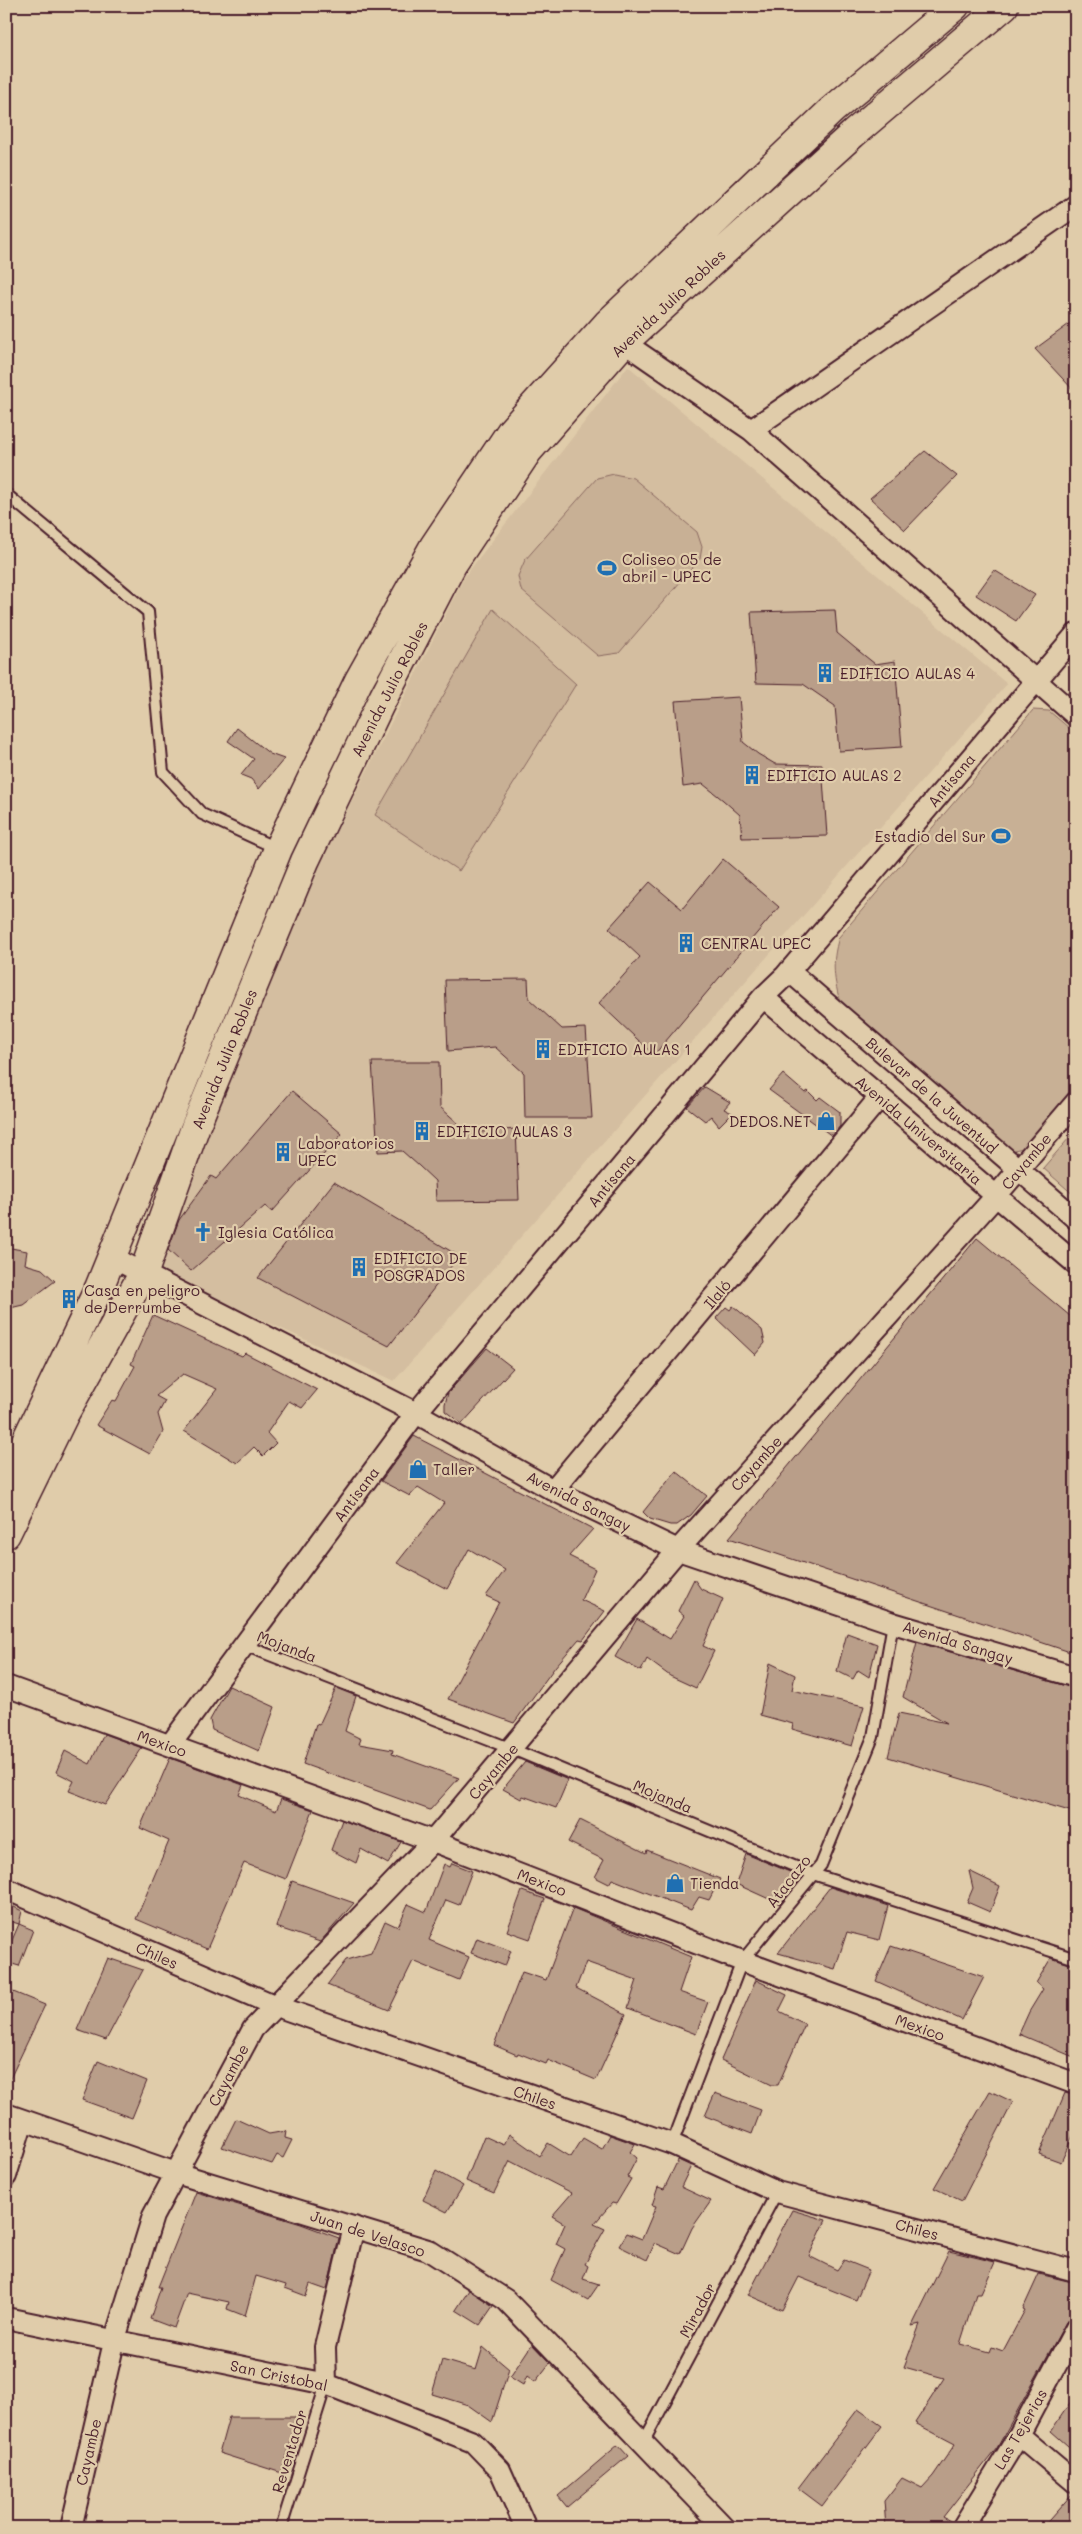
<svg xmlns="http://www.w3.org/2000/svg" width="1082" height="2534" viewBox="0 0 1082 2534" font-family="Mali,sans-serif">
<rect width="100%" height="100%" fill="#e0ccaa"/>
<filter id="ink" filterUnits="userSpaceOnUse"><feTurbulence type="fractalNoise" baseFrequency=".02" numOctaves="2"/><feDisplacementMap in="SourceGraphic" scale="10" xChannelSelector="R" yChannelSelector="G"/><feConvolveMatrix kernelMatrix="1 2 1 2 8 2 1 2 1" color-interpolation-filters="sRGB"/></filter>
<g filter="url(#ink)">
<path fill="#d4bea0" d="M628,366l379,318 -613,697 -178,-83 -62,-33 63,-173 98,-218 150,-298z"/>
<path fill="#c8b095" stroke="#896860" d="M614,474l19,4 64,54 5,15 -2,12 -81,94 -21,3 -77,-66 -3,-14 7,-16 72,-82z
M493,609l83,75 -117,187 -84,-56z
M1033,710l16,1 27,23v357l-49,56 -17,4 -169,-145c-7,-27 -10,-42 -2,-69z
M1076,1130v67l-33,-29z"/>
<path fill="#b99e89" stroke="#4a1f2b" d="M1076,319v74l-41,-44z
M925,451l32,25 -52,54 -35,-32z
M994,570l41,25 -19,26 -40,-26z
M835,610l2,23 18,15 20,16 20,-3 7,86 -63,4 -4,-45 -32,-22 -47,-1 -5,-71z
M739,697l4,45 15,12 17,10 47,1 5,71 -85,2 -2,-23 -17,-15 -20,-16 -20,3 -8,-86z
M237,728l33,26 14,5 -25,30 -8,-10 -10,-4 13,-16 -26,-18z
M723,859l56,48 -125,148 -55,-52 41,-46 -31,-29 41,-46 32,27z
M528,979l1,20 33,30 24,-1 6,90h-67l-1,-45 -29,-26 -47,4 -3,-71z
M372,1062h67l1,45 29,26 47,-4 3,71 -83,1 -1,-20 -16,-15 -17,-15 -24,1z
M783,1074l22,19 3,-2 9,9 3,-3 20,15v14l-8,10 -63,-46z
M705,1087l25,15 -6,7 8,4 -13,13 -8,-10 -6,5 -18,-14z
M292,1091l50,43 -70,78 -7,-6 -74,65 -23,-21 11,-30 32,-44 5,3z
M334,1182l125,74 -70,90 -131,-68z
M977,1238l99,83v333l-347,-116z
M6,1247l21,4 -2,13 17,5 13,12 -32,24 -17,4z
M733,1306l29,24 3,13 -10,12 -39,-37 10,-11 4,3z
M153,1315l89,41 3,-3 72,37 -15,18 -13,-7 -22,32 9,10 -13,13 -9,-9 -17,16 -53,-32 33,-42 -34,-15 -27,22 9,5 -7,13 5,18 -13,22 -54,-29 16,-25 4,1 19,-35 -4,-2z
M487,1348l26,20 -51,56 -17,-13v-7l3,-11z
M414,1436l179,93 -24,27 26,13 -14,31 24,11 -22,29 -4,-1 -24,28 -41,56 -66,-24 51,-97 -13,-6 19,-26 -36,-21 -22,40 -50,-26 47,-60 -26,-16 -8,9 -29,-15z
M676,1471l31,25 -16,19 -14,10h-7l-20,-6 -7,-7z
M694,1579l7,10 22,10 -20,47 11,5 -18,37 -26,-12 -23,-17 -6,12 -26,-14 22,-38 33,20 14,-23 -6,-5z
M847,1633l30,11 -8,33 -11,-7 -5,9 -16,-8z
M917,1642l159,47v124l-188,-56 11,-44 48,10 -44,-26z
M770,1663l25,12 -3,15 72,16 -12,40 -60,-17 1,-5 -33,-9z
M229,1686l46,21 -16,44 -47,-21 -2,-10z
M336,1688l20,8 -11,35 16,8 -2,5 34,6 -1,4 67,24 -29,32 -127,-46 13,-40 3,1z
M104,1734l38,14 -37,57 -36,-14 5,-10 -18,-9 9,-21 25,13z
M170,1758l73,27 -4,10 37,16 5,-12 32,11 -27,69 -42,-16 -37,86 -71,-30 33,-78 -29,-13z
M525,1762l43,18 -12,28 -33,-12 -2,3 -18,-10z
M342,1820l59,22 -13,22 -27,-15 -5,14 -25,-13z
M580,1820l66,33 1,-3 73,29 -11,21 -10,-3 -8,13 -79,-31 -3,5 -14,-7 9,-17 -36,-18z
M746,1854l56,23 -22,27 -44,-20z
M452,1863l20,8 -13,34 -13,-5 -17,40 40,17 -10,23 -46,-19 -24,49 -62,-25 19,-25 25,-7 14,-32 13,6 10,-23 18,8 18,-48 6,3z
M969,1871l31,15 -10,26 -23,-10 6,-14z
M292,1881l62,22 -34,39 -44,-15z
M830,1887l58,19 -9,34 -32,-8 -12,37 -57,-16z
M522,1891l23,8 -15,40 -23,-8z
M6,1903l16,8 -3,13 -13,-4z
M573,1908l118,49 -12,35 29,10 -12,32 -68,-26 9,-28 -51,-18 -10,26 50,26 -30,66 -48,-20 -2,4 -28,-11 -1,2 -23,-10 28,-73 24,8z
M19,1924l14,6 -14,36 -13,-4v-8z
M477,1938l34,13 -6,15 -34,-13z
M891,1946l93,31 -22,43 -86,-39z
M108,1958l35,12 -37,70 -29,-10z
M1051,1958l25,8v92l-57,-24 10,-22 14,-23 -7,-6z
M756,1980l31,15 -8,16 26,13 -27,61h-6l-51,-25z
M6,1989l39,16 -39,82z
M98,2061l49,20 -15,37 -50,-18z
M990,2091l23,11 -51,99 -28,-13z
M715,2093l46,17 -9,24 -47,-18z
M1065,2093l11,3v33l-15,33 -22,-8z
M236,2119l33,15 17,-3 -1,7 7,2 -9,18 -6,-3 -5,9 -50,-17z
M509,2134l31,22 8,-13 23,14 12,-19 19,11 8,-14 25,9 -5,8 7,6 -10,19 4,2 -15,25 -4,-1 -18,21 11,5 -20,35 3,2 -5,13 16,5 -11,16 -37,-20 14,-31 -9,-5 9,-20 -13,-8 20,-23 -62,-32 -16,32 -28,-12 18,-45 20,9z
M678,2160l13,6 -10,21 30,14 -19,27 -12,26 -25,-11 -8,17 -28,-14 8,-13 15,6 14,-33 -4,-1 6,-18 6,2z
M436,2171l27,15 -16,26 -24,-12z
M196,2192l105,32 38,14 -12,52 -17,-6 -4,12 -21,-8 1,-3 -30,-9 -11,40 -18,-7 2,-7 -42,-9 -13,35 -24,-9 11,-32h-3z
M792,2210l34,10 -17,36 28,14 7,-10 25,10 -13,30 -57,-23 -17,33 -34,-15z
M949,2251l46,11 -14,32h-5l-16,50 30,8 2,-5 11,4 22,-41 -2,-1 16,-35 37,9v33l-10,6 -69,126 -54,69 9,5 -2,6h-64l-2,-27 18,-23 20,10 11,-12 22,-32 -40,-21 29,-45 -40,-11 16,-43 -8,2z
M469,2290l24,16 -13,19 -24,-15z
M532,2344l18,19 -15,19 -8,-6 -4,9 -13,-8z
M483,2347l26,22 -17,53 -24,-17 -36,-11 10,-34 34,10z
M1076,2394v59l-25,-22z
M858,2409l24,17 -60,80 -24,-18z
M229,2417h69l-16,56 -63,-20z
M618,2445l10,11 -61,51 -9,-11z
M1072,2494l4,1v33h-34z"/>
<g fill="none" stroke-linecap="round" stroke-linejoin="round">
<g stroke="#4a1f2b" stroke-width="14">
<path id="lane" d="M6,494l142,118 15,160 39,42 74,34
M244,1645l268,104 301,125 263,85
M672,2144l70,-183 79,-96 52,-128 20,-114
M643,2443l134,-251
M281,2528l45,-144"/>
</g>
<g stroke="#4a1f2b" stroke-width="24">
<path id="street" d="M613,335l138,95 325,286
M751,430l325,-225
M789,971l287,248
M763,997l313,267
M111,1257l305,156 137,77 125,60 215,73 183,54
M553,1490l327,-393
M6,1686l427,155 309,120 334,123
M170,1745l246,-332 347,-416 22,-21 291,-342
M6,1889l270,117 396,138 105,48 299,79
M6,2114l170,59 252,77 78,50 219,228
M6,2176l17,-56
M6,2318l320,66 147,58 27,28 26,58
M326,2384l-1,-37 29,-120
M1019,2435l57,48
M71,2528l43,-186 39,-126 100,-187 180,-188 245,-291 318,-354 80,-94
M962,2528l57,-93 57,-107"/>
</g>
<g stroke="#4a1f2b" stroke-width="31">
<path id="secondary" d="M6,1482l93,-194 179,-439 81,-169 75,-134 77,-115 96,-107 225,-214 123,-104
M6,1534l58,-119 80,-143 52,-147 109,-264 75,-157 72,-139 76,-114 95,-108 230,-209 151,-128"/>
</g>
<use href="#lane" stroke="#e0ccaa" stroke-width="10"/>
<use href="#street" stroke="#e0ccaa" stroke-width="20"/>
<use href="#secondary" stroke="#e0ccaa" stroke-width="28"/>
</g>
</g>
<defs>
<g id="stadium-bare" transform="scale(1.5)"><path d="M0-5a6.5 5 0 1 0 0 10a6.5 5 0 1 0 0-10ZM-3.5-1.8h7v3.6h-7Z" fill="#1f6fb2" stroke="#e0ccaa" stroke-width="2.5" paint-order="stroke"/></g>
<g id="building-bare" transform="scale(1.5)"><path d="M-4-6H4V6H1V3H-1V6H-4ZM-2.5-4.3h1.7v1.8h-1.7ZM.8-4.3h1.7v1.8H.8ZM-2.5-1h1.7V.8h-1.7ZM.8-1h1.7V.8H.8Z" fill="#1f6fb2" stroke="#e0ccaa" stroke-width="2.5" paint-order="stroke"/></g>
<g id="shop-bare" transform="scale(1.5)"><path d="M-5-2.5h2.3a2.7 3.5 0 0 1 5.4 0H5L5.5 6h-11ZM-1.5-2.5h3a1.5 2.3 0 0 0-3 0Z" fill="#1f6fb2" stroke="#e0ccaa" stroke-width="2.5" paint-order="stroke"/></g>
<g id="church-bare" transform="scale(1.5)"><path d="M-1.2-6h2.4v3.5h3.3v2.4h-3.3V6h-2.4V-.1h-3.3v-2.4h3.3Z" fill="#1f6fb2" stroke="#e0ccaa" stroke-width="2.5" paint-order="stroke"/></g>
</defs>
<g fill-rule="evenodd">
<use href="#stadium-bare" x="607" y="568"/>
<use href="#building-bare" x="825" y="673"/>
<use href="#building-bare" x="752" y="775"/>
<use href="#stadium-bare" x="1001" y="836"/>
<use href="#building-bare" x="686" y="943"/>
<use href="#building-bare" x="543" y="1049"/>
<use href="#shop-bare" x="826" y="1121"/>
<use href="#building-bare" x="422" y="1131"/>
<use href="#building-bare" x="283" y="1152"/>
<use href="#church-bare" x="203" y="1232"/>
<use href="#building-bare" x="359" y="1267"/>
<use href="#building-bare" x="69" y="1299"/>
<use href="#shop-bare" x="418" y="1469"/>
<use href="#shop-bare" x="675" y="1883"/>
</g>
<g text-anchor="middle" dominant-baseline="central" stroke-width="4.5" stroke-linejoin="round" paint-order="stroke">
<g font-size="15" fill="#4a1f2b" stroke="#e0ccaa">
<text transform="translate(668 303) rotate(-43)">Avenida Julio Robles</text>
<text transform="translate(389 689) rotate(-63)">Avenida Julio Robles</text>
<text transform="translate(951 780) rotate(-50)">Antisana</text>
<text transform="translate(224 1059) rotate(-68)">Avenida Julio Robles</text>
<text transform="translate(932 1095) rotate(41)">Bulevar de la Juventud</text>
<text transform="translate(919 1130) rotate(40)">Avenida Universitaria</text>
<text transform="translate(1026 1161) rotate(-50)">Cayambe</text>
<text transform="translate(611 1180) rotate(-50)">Antisana</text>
<text transform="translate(717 1294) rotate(-50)">Ilaló</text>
<text transform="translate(756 1463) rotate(-48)">Cayambe</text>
<text transform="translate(356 1494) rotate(-53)">Antisana</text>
<text transform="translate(579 1501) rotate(27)">Avenida Sangay</text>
<text transform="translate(958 1642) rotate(17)">Avenida Sangay</text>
<text transform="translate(287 1646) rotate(21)">Mojanda</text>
<text transform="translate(162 1743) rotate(20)">Mexico</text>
<text transform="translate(493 1771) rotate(-50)">Cayambe</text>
<text transform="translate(663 1796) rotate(23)">Mojanda</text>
<text transform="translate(788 1881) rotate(-52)">Atacazo</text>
<text transform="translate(542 1882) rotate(21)">Mexico</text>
<text transform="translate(157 1955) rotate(24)">Chiles</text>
<text transform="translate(920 2027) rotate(20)">Mexico</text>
<text transform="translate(228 2075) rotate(-62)">Cayambe</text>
<text transform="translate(535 2097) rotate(19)">Chiles</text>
<text transform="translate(917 2229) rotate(15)">Chiles</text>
<text transform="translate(368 2233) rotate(18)">Juan de Velasco</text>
<text transform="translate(697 2310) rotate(-62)">Mirador</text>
<text transform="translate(279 2375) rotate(12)">San Cristobal</text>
<text transform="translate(1020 2429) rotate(-60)">Las Tejerias</text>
<text transform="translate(289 2451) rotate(-73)">Reventador</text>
<text transform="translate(88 2452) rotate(-77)">Cayambe</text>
</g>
<g font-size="15" fill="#4a1f2b" stroke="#e0ccaa" text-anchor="start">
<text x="622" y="559">Coliseo 05 de<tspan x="622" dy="17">abril - UPEC</tspan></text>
<text x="840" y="673">EDIFICIO AULAS 4</text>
<text x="767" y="775">EDIFICIO AULAS 2</text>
<text x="986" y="836" text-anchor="end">Estadio del Sur</text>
<text x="701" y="943">CENTRAL UPEC</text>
<text x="558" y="1049">EDIFICIO AULAS 1</text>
<text x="811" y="1121" text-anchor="end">DEDOS.NET</text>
<text x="437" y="1131">EDIFICIO AULAS 3</text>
<text x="298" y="1143">Laboratorios<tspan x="298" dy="17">UPEC</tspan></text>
<text x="218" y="1232">Iglesia Católica</text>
<text x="374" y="1258">EDIFICIO DE<tspan x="374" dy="17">POSGRADOS</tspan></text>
<text x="84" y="1290">Casa en peligro<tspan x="84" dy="17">de Derrumbe</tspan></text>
<text x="433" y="1469">Taller</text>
<text x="690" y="1883">Tienda</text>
</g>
</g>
<rect width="1082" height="2534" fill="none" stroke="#e0ccaa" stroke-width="25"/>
<rect x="12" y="12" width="1057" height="2509" fill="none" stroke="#4a1f2b" stroke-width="2" filter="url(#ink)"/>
</svg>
